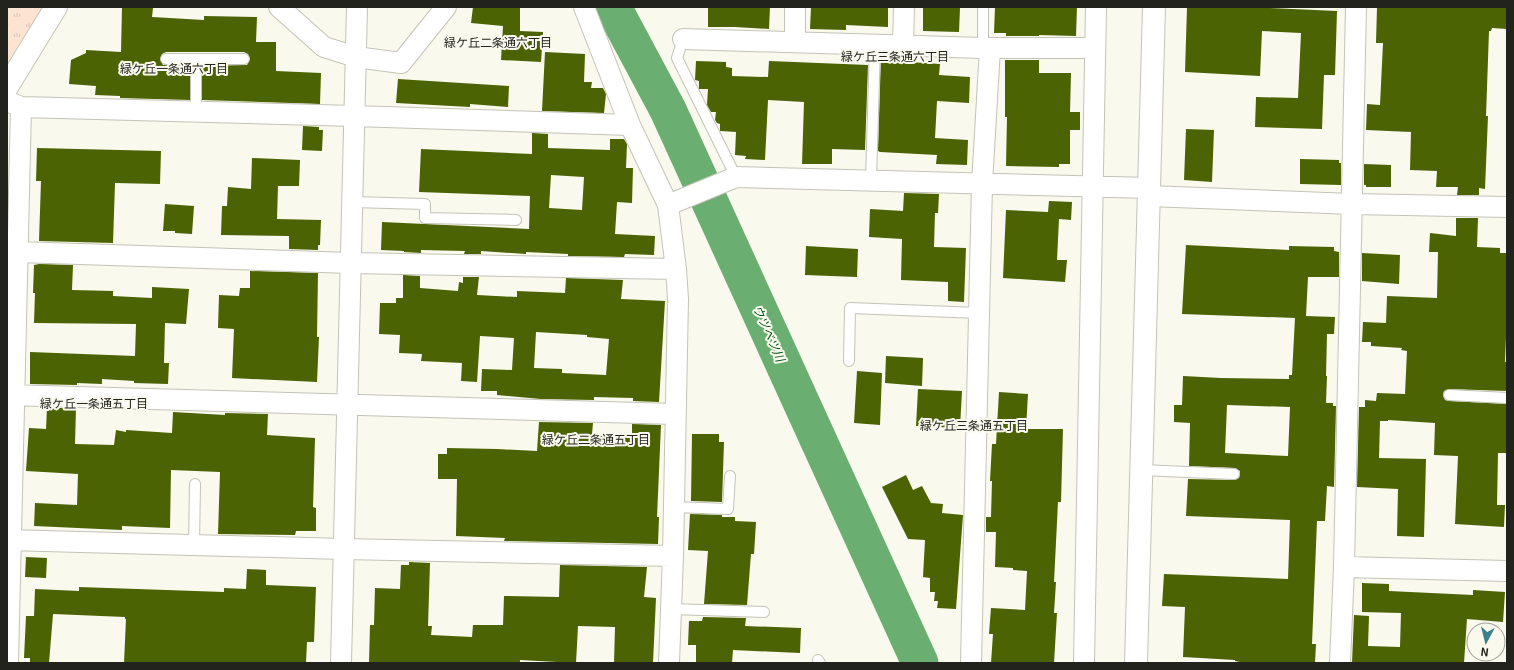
<svg xmlns="http://www.w3.org/2000/svg" width="1514" height="670" viewBox="0 0 1514 670" font-family="Georgia,'Noto Sans JP',serif">
<defs>
<pattern id="grass-tufts" width="24" height="20" patternUnits="userSpaceOnUse"><rect width="24" height="20" fill="#fce4d3"/><path d="M3 7l-1-3M5 7V3M7 7l1-3M15 17l-1-3M17 17v-4M19 17l1-3" fill="none" stroke="#d8c3b5"/></pattern>
</defs>
<rect width="100%" height="100%" fill="#faf9ed"/>
<path fill="url(#grass-tufts)" d="M7,7h41l-41,67z"/>
<g fill="none" stroke-linecap="round" stroke-linejoin="round">
<path stroke="#6aaf71" stroke-width="37" d="M613,7l55,103 252,553"/>
</g>
<path fill="#4b6302" fill-rule="evenodd" d="M122,7l31,1 -1,9 52,3v-4l53,1 -1,25h20v29l45,2 -1,31 -118,-4v-34l45,-1 3,-6 -2,-5 -4,-2h-78l-4,2 -2,5 3,6 27,1v34l-70,-2v-2l-25,-1 1,-9 -27,-2 2,-24 15,-7v-3l35,2z
M473,7h47v24l23,1 -2,30 -40,-2 2,-34 -32,-3z
M708,7h62l-1,22 -34,-2h-27z
M811,7h77v20l-42,-2v5l-36,-1z
M923,7l37,1 -1,24 -36,-1z
M995,7h82l-1,29 -37,-1v1h-33v-3h-12z
M1187,7h62l88,4 -2,64h-11l-2,54 -67,-2 1,-30 42,1 3,-65 -39,-2 -2,45 -75,-4z
M1377,7h130v22l-15,-1 -1,3h-2l-3,85h2l-3,73 -6,-1v7h-22l1,-8h-22l1,-16 -27,-1 1,-38 -45,-2 1,-26 13,1 3,-62h-7z
M545,52l40,2 -1,28h8l-1,6h12l3,6 -2,19 -62,-2z
M881,56l28,1v5l31,2 -1,11 31,2 -1,26 -32,-2 -2,37 33,2 -1,25 -31,-1 1,-9 -57,-3 -2,-1z
M1005,60h34v13h32l-1,39h10v18h-10v34h-11v3l-53,-1 1,-49h-2z
M696,61l30,1v5l6,1v8l36,1 1,-16 99,4 -3,85 -33,-1v15h-30l2,-62 -36,-2 -3,60 -20,-1 1,-3 -11,-1 1,-23 -16,-1v-7l-3,-1 -2,-3 1,-8h-5l-4,-7 1,-16h-9v-8l-4,-1z
M398,79l111,7 -1,21 -38,-3v3l-74,-4z
M303,126l16,1v3h4l-1,21 -20,-1z
M1186,129l28,1 -2,52 -28,-2z
M532,133l16,1v14l62,2v-11h14l3,5 -1,24h7l-1,35 -15,-1 -2,32 40,2 -1,19 -29,-1 -1,3 -56,-1v-2l-42,-2v2l-45,-3v3h-17l1,-3 -44,-1v3l-17,-1v-1l-23,-1 1,-28 147,7 1,-33 -111,-4 2,-43 111,5zM551,175l33,2 -2,33 -33,-2z
M37,148l124,3 -1,33 -45,-1 -2,60 -74,-2 2,-60h-5z
M252,158l48,2 -1,26h-21l-1,33 44,1 -1,25h-2v5l-29,-1v-13l-68,-1 1,-29h5l1,-19 23,2z
M1300,159l39,1v3h2v22l-41,-1z
M1364,164l27,1v22h-25v-2h-2z
M904,193l35,1 -1,19h-3l-1,34 32,1 -2,54 -16,-1v-19l-47,-2 1,-41 -33,-2 1,-28 33,2z
M1049,201l23,1 -1,18 -12,-1 -2,41h10l-2,22 -62,-4 3,-68 42,2z
M165,204l29,2 -2,28 -17,-1v-2h-12z
M1456,218h22l-1,29 23,1v5h7v61l-2,48h2v29l-58,-2 -5,2 -1,4 2,5 4,1 58,3v49h-9l-1,52h8l-1,22 -49,-3 3,-68 -24,-1 1,-32 -47,-3v1h-8l-1,37 47,1 -2,78 -27,-1 1,-47 -41,-2 2,-80h6v-7l11,1 1,-8 28,1 2,-43 -6,-1 1,-2 -31,-2v-4h-9l1,-20 23,1 1,-27 50,2 1,-46h-9l1,-19 26,3z
M1186,245l103,5v-4l45,1v4l5,1v25h-31l-2,39 29,1 -1,17h-7l-1,42h1l-1,27h7v3h3l-2,81 -7,-1 -2,35h-8l-5,123h4l-1,19h-75v-1l-5,-1v-1l-52,-3 2,-50 -23,-1 2,-32 124,5 2,-59 -104,-4 2,-37 46,1 5,-2 1,-4v-3l-5,-3 -46,-2 1,-43 -16,-1v-17h8l1,-29 38,2 68,1v-4h3l3,-57 -113,-4zM1227,405l63,2 -2,49 -63,-3z
M806,246l52,3 -1,28 -52,-2z
M1362,253l38,2 -1,29 -37,-3z
M39,264l34,1 -1,25 41,1v5l39,2v-11l37,2 -3,35 -21,-1 -1,40h5l-1,21 -34,-1v-2l-32,-2v5l-25,-1v2l-47,-1v-32l105,4 1,-32 -102,-1 1,-30h-2l1,-28z
M250,271l68,2 -1,64h2l-2,45 -85,-4 2,-49 -16,-1 1,-33 20,1 1,-8h10z
M403,275l17,1v12l38,3 1,-9 4,1v-6h16l-2,18 40,2v-6l48,2 1,-15 57,2 -2,19 44,2 -6,101 -26,-1v-3l-39,-1v3l-53,-1 -44,-4v-4h-16l1,-22 30,1 2,-32 -34,-2 -3,46 -16,-1 1,-18 -41,-2 1,-7 -23,-1 1,-18 -21,-1 1,-31h16v-5h7zM536,332l51,3v2l22,2 -3,36 -44,-2v-4l-28,-1z
M886,356l37,2 -1,28 -37,-3z
M857,371l25,2 -2,52 -26,-2z
M918,389l44,2 -2,37 -44,-2z
M999,392l29,2 -2,35h37l-2,73h-3l-4,80h2l-2,31h3l-3,50h-63l2,-29h-4l2,-26 34,2 2,-39 -14,-1v-2l-18,-1 1,-35h-10v-15h5l1,-36h-2l2,-37h4z
M47,408h29l-1,36 39,1 2,-15 10,2v-2l46,3 1,-21 52,3v-2l43,1 -1,21 48,3 -2,69 3,1v23h-20l-1,4 -77,-1 2,-62 -49,-2 -1,58 -48,-2v4l-88,-4 1,-23 42,2 1,-31 -52,-3 3,-43 17,1z
M539,422l54,1 -1,11 40,1v-11l29,1 -4,92h2l-1,27 -154,-3 1,-3 -49,-2 1,-57h-19v-25h9v-6l50,1 40,2z
M692,434h27v8h5l-2,60 -31,-1z
M906,475l7,15 9,-4 9,17 12,1 -1,9 21,2 -7,94 -19,-1 1,-7h-4l1,-9h-5v-14l-7,-1 2,-37 -17,-1 -26,-52z
M690,514l32,1v2h13v4l21,1 -2,32h-3l-4,51 -43,-1 4,-53 -20,-1z
M26,557l21,1 -1,20 -21,-1z
M409,562l21,1 -2,63h4l-1,9 41,2 1,-12h30l1,-29 55,1 1,-32 87,2 -3,30 12,1 -3,65h-39l1,-36 -37,-1 -2,37 -56,-3v3h-151l1,-38h4l1,-37 25,1 1,-24h8z
M247,569l19,1v15l50,2 -2,55h-7l-1,21h-182l2,-44h-1v-2l-72,-3 -4,49h-19v-5h-6l2,-42h8l1,-27 44,2v-4l145,5v-4l22,1z
M1362,583l27,1v7l84,4v-5l32,2 -2,30 -36,-3 -3,44h-112l2,-48 15,1 -1,30 32,1 1,-34 -39,-1z
M703,617l43,1 -1,8 56,2 -1,25 -67,-3 -1,13h-36v-18h-8l1,-24h13z"/>
<g fill="none" stroke-linecap="round" stroke-linejoin="round">
<g stroke="#c4c3b8" stroke-width="12">
<path id="service" d="M683,39l-6,19 59,119
M983,48v-41
M166,59h78
M196,59v53
M871,180l4,-135
M352,202l73,2v14l91,2
M849,361l1,-53 129,5
M1449,395l58,3
M1141,470l93,4
M674,507l54,2 2,-33
M194,545l1,-61
M671,609l93,3
M818,660l2,3"/>
</g>
<g stroke="#c4c3b8" stroke-width="22">
<path id="minor" d="M279,7l45,40 32,10 45,6 45,-56
M584,7l46,118 38,80 8,64 2,30 -5,257 -4,107
M683,39l300,9h111
M795,42v-35
M903,45l1,-38
M7,101l14,6 333,9 276,9
M1149,196l203,8 155,3
M668,205l68,-28 414,11
M18,252l333,11 325,6
M7,395l668,19
M7,540l337,9 329,7
M1344,567l163,4
M8,663l13,-556
M341,663l16,-656
M971,663l11,-479 8,-136
M1084,663l12,-656
M1340,663l4,-96 12,-560"/>
</g>
<g stroke="#c4c3b8" stroke-width="24">
<path id="tertiary" d="M1136,663l18,-656"/>
</g>
<g stroke="#c4c3b8" stroke-width="24">
<path id="secondary" d="M7,87l49,-80"/>
</g>
<use href="#service" stroke="#fff" stroke-width="10"/>
<use href="#minor" stroke="#fff" stroke-width="20"/>
<use href="#tertiary" stroke="#fff" stroke-width="22"/>
<use href="#secondary" stroke="#fff" stroke-width="22"/>
</g>
<g text-anchor="middle" dominant-baseline="central" stroke-width="4" stroke-linejoin="round" paint-order="stroke">
<g font-size="12" fill="#23231e" stroke="#faf9ed">
<text x="498" y="41">緑ケ丘二条通六丁目</text>
<text x="895" y="55">緑ケ丘三条通六丁目</text>
<text x="174" y="67">緑ケ丘一条通六丁目</text>
<text x="94" y="402">緑ケ丘一条通五丁目</text>
<text x="974" y="424">緑ケ丘三条通五丁目</text>
<text x="596" y="438">緑ケ丘二条通五丁目</text>
</g>
<g font-size="12" font-style="italic" fill="#005217" stroke="#faf9ed">
<text transform="translate(770 333) rotate(66)">ウツベツ川</text>
</g>
</g>
<rect width="1514" height="670" fill="none" stroke="#23231e" stroke-width="16"/>
<g transform="translate(1486 642) rotate(187)"><circle r="19" fill="#faf9ed" stroke="#a4a39a"/>
<path d="M0-3L7 15L0 10L-7 15Z" fill="#3c808e"/>
<text y="-6" font-size="11" font-weight="bold" text-anchor="middle" fill="#23231e">N</text>
</g>
</svg>
